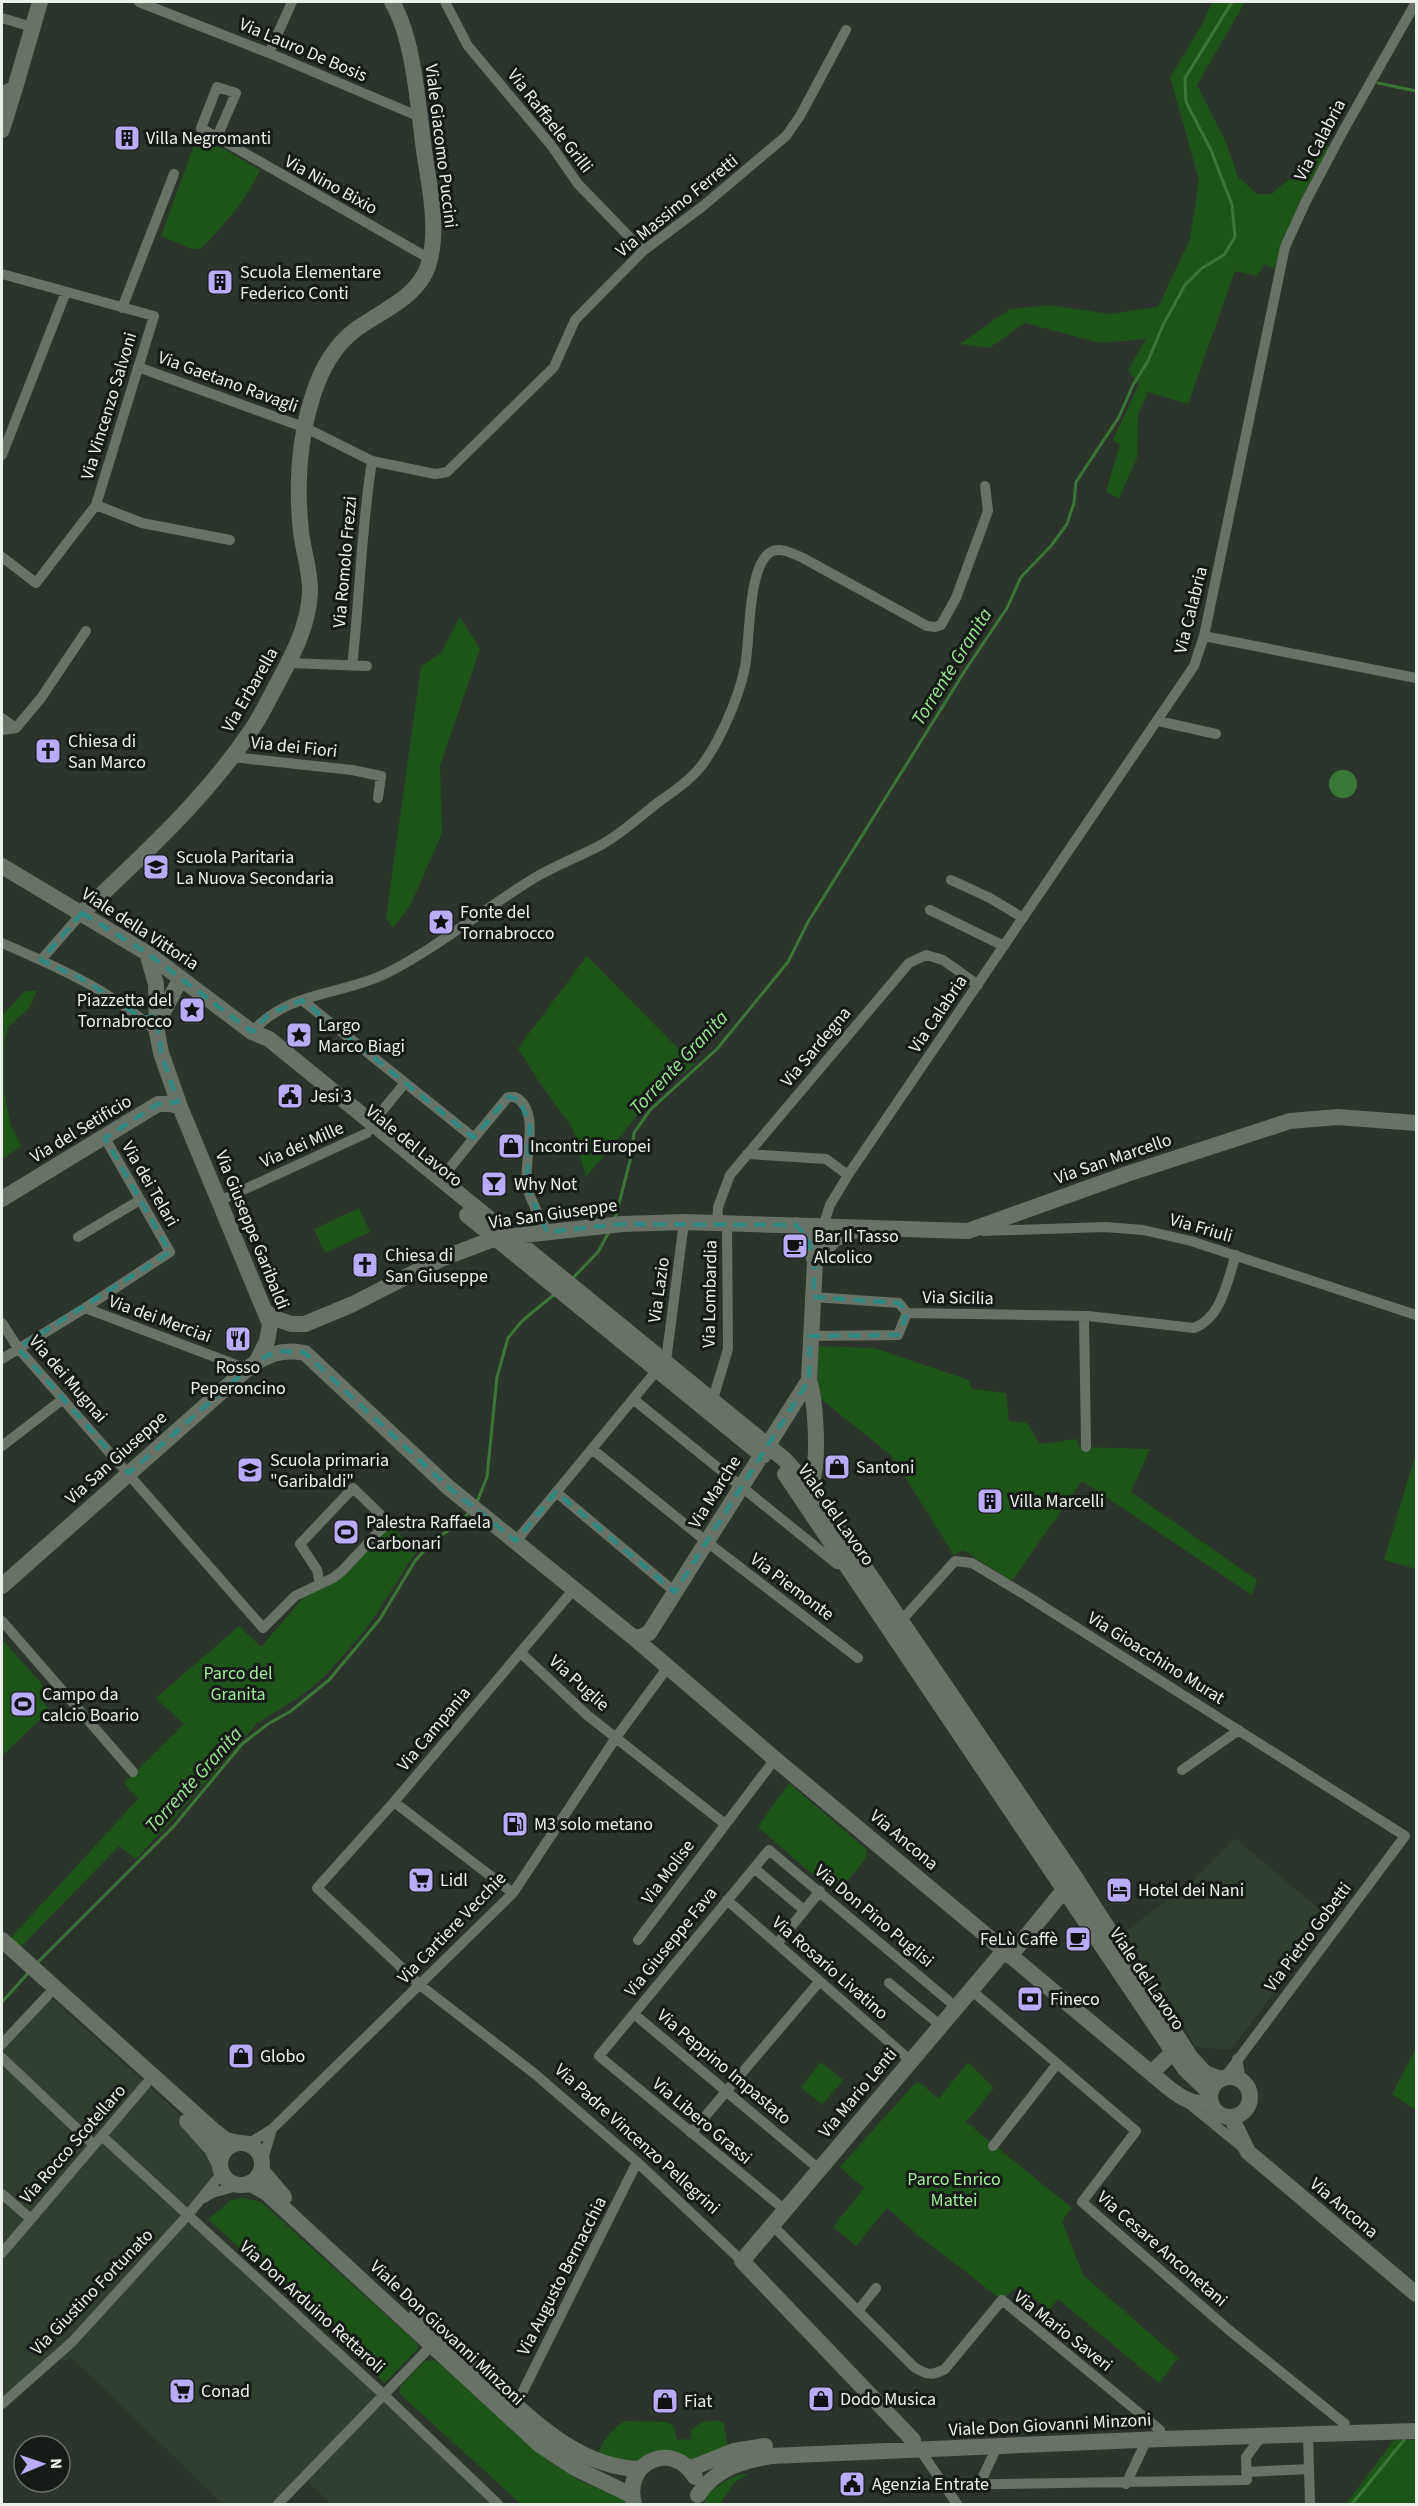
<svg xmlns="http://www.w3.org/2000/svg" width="1418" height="2506" viewBox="0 0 1418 2506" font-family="'Source Sans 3',sans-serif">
<rect width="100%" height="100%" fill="#2c352b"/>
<path fill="#313f30" d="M1235,1838l96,81 -101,131 -34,-3 -73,-114 67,-50z
M48,1995l152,138 22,40 -34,42 310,289h-167l-27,-26 -26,26h-55l-151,-146 -24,5 -46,41v-360z"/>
<path fill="#1d5519" d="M1212,2h33l-48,83 29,57 12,35 19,17h15l31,-27 21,-23 7,2 -27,47 -30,76 -9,-5 -8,12 -22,-5 -47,133 -40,-12 -10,23 -1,43 -18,40 -13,-6 14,-48 -7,-4 26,-56 -11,-14 18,-31 -46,4 -75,-20 -36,25 -29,-4 50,-35 40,-4 60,9 48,-7 32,-68 9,-59 -29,-103 33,-54z
M198,134l62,36c-14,31 -36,54 -59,79h-9l-31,-13z
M460,617l20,32 -40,117 2,67 -32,73 -17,22 -7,-10 35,-252 20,-13z
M587,956l107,109 -44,35 -64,77 -13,-48 -34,-47 -21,-34z
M25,991h12l-8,17 -21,19 -4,17v49l7,33 10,20 -19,14v-144z
M359,1208l11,24 -45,21 -11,-24z
M817,1346l57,2 95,32 3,9 34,4 3,28 18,2 13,21 37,-5 2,8 71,2 -19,43 126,88 -5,15 -170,-114 -70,100 -49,-31 -9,5 -63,-100 -74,-59z
M1416,1453v116l-32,-9z
M390,1525l27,26 -51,78 -41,47 -24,20 -44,27 -80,92 -41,44 -17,-13 -100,103 -11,-8 130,-142 -14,-16 60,-59 -28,-26 83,-72 22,21 42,-49 40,-23z
M2,1639l44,50 -7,9 11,12 -48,46z
M789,1783l77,66 1,8 -31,38 -78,-68z
M1416,2048v62l-24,-16z
M821,2062l22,18 -21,25 -21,-18z
M968,2062l26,26 -28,34 106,86 -10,13 21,54 95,83 -19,25 -101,-84 -10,12 -25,-22 -10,1 -11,10 -83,-64 -32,-28 -31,38 -23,-19 31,-39 -24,-21 77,-86 22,18z
M244,2198l17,4 156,141 1,6 -33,34 -177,-164 23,-19z
M435,2360l107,96 37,24 47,21 1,3h-106l-121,-110v-7l25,-26z
M626,2421l41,1 7,5 3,13 14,-1v-9c9,-8 22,-13 33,-7l4,25 -28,16 -63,3 -38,-13c1,-12 16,-28 27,-33z
M1394,2440h22v64h-70z
M740,2474h8l-14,9 -14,21h-15l1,-8c11,-10 20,-16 34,-22z"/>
<path fill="#3b7736" d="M1329 784a14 14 0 1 1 28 0a14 14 0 1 1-28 0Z"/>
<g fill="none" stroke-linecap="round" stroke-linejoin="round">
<path stroke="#3b7736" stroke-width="3" d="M1378,83l38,8
M615,1219l16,-62 3,-24 16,-23 67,-61 71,-87 20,-40 158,-253 41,-61 14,-31 30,-31 16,-22 7,-21 2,-21 43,-65 14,-32 15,-24 15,-36 22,-40 17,-17 22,-13 11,-18 -3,-32 -21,-55 -25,-48 -1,-24 47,-76
M572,1279l26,-27 12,-22
M477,1502l10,-25 10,-100 11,-39 14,-17 34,-28
M37,1963l137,-137 68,-82 26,-20 23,-13 38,-31 51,-61 35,-58 19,-21 27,-18 8,-10
M2,2002l27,-30
M1352,2504l52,-64"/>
<path stroke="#687267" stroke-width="10" d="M139,2l130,51 151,64
M445,2l23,44 83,99 27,39 65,67
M2,18l30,9
M269,53l23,-51
M217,137l19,-44 -19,-6 -16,41 229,131
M2,274l152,42 -58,189 -60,78 -34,-26
M122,308l52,-134
M138,367l168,61 66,33 63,13 12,-2 107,-105 21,-47 68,-69 60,-45 83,-70 14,-20 46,-86
M2,455l64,-163
M96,505l46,18 88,17
M1204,636l212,42
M290,663l77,3
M352,666c8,-68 9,-137 20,-205
M2,718l14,10
M1158,721l58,13
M2,730l14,-2 25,-30 45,-67
M232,757l120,13 29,6 -3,22
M951,880l39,18 33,20
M930,910l74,36
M2,943c55,24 109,47 155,89
M41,960l41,-47
M302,1000l172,138 -33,41
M252,1032c37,-42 89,-36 135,-59 53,-27 98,-65 149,-96 21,-12 44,-21 65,-32 22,-12 39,-29 59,-44 11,-8 22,-15 32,-25 23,-21 47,-78 53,-109 5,-27 3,-91 21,-111 10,-12 26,-3 37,2l124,68 8,1 6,-2 15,-27 32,-87 -3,-25
M372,1123l33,-40
M474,1138l34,-41h7c27,13 8,64 12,88 2,15 14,32 20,47
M747,1154l79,5 22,16
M219,1201l148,-68
M717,1223l1,-16 12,-32 179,-212 17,-8 17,5 35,25
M823,1226l7,-21 18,-30 346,-509 10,-30 81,-389 21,-46 36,-68 74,-131
M983,1231l122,-4 38,3 48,11 225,74
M78,1237l62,-37
M813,1297l86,6 8,10
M85,1308l85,-56 -65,-114
M1084,1316l2,131
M2,1323l16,25 245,280 32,-32 38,-18 9,-7 43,-46v-6l-32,-31 -53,56 17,26 3,14
M810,1336l88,-1 9,-22 181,3 106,12c28,-11 33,-47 42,-73
M2,1359l83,-51 162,61
M666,1361l18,-139
M633,1399l204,165 8,1
M713,1399l15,-50 -1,-126
M2,1446l61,-47
M592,1449l115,93 151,116
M556,1492l119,100
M516,1541l141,-171
M574,1589l-180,213 -77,86 103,97 115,89 102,88 105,99
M2,1621l131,151
M900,1622l55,-61 17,2 55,33 378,240 -180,241
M521,1653l66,62 138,109
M1182,1770l57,-40
M394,1802l119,91
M754,1868l50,42
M727,1900l184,161
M638,1940l137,-181
M777,1944l43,-53
M889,1983l52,43
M971,1990l165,141 -54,71 147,128 116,94
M634,2014l185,155
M2,2044l46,-49
M2,2058l92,87
M1237,2059l4,21
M1188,2103l55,45
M691,2133l128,-151
M102,2136l282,259 114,109
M248,2144l24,-15 241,-236 104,-157 51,-69
M993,2146l64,-82
M262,2163l10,-34
M2,2194l29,25
M204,2198l8,-5 29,-8
M785,2210l-186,-154 170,-206 187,157
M772,2225l142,142c13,8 18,9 31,2l57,-69 158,130
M2,2253l144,-169
M858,2311l18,-23
M2,2404l70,-62 115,-126 35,-43
M516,2405l121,-243
M1308,2434l2,70
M920,2450l37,54
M1246,2472l63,-3
M1126,2484l21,-45
M943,2485l304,-5 -1,-23 16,-21
M979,2485l18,-38
M278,2504l153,-158"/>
<path stroke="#687267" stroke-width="16" d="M2,95l13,-7 25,-86
M2,130l13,-42
M2,866l145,87 105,79 17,7 515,420 26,28 265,390 116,181 14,15 15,6
M82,913c60,-57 121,-112 168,-181 10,-14 18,-31 26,-46 16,-30 32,-58 34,-93 1,-20 -7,-42 -9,-62 -5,-44 -2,-93 12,-136 8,-25 20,-48 42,-65 23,-17 55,-29 69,-55 6,-10 8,-24 9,-36 2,-29 -5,-60 -9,-89 -6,-44 -10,-111 -32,-148
M147,953l9,31 1,48 4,21 19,54 90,217 -3,17 -10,20
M161,1016l20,-38
M2,1199l156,-95h13l9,3
M467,1215l296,241
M815,1261l19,-22 22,-9
M266,1312l8,6 17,6h14l48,-20 88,-45 55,-21 126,-14 62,-2 284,9 159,-57 163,-53 48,-4 78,6
M809,1380c7,24 11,85 1,107
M785,1474l387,576 13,19 25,24
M2,1586l245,-217c18,-14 35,-21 58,-16l143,134 185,150 142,122 376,314c15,12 39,38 59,27
M633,1637h8l8,-4 160,-253 6,-119 -8,-23 -11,-13
M2,1940l211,190 13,10 14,3
M1010,1956l54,-66
M1151,2073l17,-16 4,-7
M1210 2097a20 20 0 1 1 40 0a20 20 0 1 1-40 0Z
M1231,2117l17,35 168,142
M187,2121l25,28 8,16
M220 2164a21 21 0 1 1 42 0a21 21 0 1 1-42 0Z
M261,2170l23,27
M249,2183l18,10 273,252 35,23 56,27
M416,2317c27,23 53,47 79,70 42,37 85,80 144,82
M913,2440l-171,-179 262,-310
M689,2469l45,-18 31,-5
M698,2495c17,-26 43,-34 73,-39l391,-17 254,-8
M634,2504c-12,-43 40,-64 61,-27"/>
</g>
<path fill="none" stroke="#308881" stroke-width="4.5" stroke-dasharray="12 8" stroke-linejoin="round" d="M82,913l65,40 105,79 16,-17 34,-15 172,138 34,-41 11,2 11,26 -3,62 20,45 75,-8 174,1 11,13 8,23 -2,36 86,6 8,10 -9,22 -88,1 -1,44 -134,212 -119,-100 -40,49 -68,-54 -143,-134 -9,-2 -21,1 -18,9 -128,112 -111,-125 152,-96 -65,-114 53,-34 20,-2 -17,-49 -4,-37 -15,2 -56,-37 -45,-21z"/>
<defs>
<g id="building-square" transform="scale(1.35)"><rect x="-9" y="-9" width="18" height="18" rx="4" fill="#b9abf7" stroke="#171b17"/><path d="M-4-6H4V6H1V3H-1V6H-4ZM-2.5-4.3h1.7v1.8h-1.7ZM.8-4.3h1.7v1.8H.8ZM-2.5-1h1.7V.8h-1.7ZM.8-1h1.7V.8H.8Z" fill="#111"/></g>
<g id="church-square" transform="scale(1.35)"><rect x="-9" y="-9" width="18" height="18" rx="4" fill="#b9abf7" stroke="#171b17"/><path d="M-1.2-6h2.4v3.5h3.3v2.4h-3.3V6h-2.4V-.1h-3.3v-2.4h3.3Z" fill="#111"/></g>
<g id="school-square" transform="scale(1.35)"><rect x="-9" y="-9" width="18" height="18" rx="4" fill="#b9abf7" stroke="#171b17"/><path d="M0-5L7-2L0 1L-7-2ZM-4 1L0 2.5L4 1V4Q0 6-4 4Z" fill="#111"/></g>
<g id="sight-square" transform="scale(1.35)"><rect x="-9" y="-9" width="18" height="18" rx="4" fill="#b9abf7" stroke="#171b17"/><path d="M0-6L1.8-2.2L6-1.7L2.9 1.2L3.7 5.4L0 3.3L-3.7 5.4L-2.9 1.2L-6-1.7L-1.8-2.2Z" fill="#111"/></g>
<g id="civic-square" transform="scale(1.35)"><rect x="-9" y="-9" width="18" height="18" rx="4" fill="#b9abf7" stroke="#171b17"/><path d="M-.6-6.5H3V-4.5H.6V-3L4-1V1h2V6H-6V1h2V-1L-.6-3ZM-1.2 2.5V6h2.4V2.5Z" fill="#111"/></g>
<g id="shop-square" transform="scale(1.35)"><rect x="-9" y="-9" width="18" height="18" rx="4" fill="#b9abf7" stroke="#171b17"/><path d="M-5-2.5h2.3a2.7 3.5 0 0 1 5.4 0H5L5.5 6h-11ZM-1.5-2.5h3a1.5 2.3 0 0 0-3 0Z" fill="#111"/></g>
<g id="bar-square" transform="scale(1.35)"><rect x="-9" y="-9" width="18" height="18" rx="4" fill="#b9abf7" stroke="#171b17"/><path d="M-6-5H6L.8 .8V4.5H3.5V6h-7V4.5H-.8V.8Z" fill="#111"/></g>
<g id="cafe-square" transform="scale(1.35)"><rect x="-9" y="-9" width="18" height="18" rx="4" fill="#b9abf7" stroke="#171b17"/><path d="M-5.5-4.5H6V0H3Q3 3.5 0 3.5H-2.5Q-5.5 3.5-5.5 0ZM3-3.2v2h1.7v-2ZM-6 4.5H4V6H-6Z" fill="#111"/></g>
<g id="restaurant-square" transform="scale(1.35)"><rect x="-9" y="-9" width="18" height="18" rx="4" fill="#b9abf7" stroke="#171b17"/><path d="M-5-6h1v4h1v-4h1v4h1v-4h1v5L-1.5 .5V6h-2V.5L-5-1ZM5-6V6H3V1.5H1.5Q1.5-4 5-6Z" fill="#111"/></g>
<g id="stadium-square" transform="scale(1.35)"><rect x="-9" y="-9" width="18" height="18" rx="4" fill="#b9abf7" stroke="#171b17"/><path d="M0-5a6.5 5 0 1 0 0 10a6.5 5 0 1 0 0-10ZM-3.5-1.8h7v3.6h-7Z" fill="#111"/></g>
<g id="fuel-square" transform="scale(1.35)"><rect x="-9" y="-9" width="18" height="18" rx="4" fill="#b9abf7" stroke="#171b17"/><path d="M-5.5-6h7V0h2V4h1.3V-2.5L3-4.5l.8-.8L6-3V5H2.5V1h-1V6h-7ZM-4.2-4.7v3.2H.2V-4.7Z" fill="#111"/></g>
<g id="supermarket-square" transform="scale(1.35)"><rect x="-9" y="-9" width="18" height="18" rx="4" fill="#b9abf7" stroke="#171b17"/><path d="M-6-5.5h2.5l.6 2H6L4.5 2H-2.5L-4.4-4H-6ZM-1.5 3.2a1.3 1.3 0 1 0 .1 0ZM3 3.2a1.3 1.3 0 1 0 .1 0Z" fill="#111"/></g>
<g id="hotel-square" transform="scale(1.35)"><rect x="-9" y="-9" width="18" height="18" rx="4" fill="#b9abf7" stroke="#171b17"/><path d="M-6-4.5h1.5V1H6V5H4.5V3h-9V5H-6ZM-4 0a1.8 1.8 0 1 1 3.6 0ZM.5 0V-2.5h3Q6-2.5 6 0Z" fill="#111"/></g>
<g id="bank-square" transform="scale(1.35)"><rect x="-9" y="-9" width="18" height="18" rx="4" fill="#b9abf7" stroke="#171b17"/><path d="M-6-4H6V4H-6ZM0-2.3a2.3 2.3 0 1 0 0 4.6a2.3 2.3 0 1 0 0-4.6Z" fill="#111"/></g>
</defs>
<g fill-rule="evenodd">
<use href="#building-square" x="127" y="138"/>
<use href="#building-square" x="220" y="282"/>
<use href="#church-square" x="48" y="751"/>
<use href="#school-square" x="156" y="867"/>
<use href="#sight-square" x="441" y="922"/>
<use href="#sight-square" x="192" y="1010"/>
<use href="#sight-square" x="299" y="1035"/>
<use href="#civic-square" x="290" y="1096"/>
<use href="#shop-square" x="511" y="1146"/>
<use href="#bar-square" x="494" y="1184"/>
<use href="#cafe-square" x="795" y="1246"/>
<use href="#church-square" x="365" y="1265"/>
<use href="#restaurant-square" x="238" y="1339"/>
<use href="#shop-square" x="837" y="1467"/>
<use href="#school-square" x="250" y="1470"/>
<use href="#building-square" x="990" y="1501"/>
<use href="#stadium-square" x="346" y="1532"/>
<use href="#stadium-square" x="23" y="1704"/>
<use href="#fuel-square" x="515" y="1824"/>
<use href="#supermarket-square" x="421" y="1880"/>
<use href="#hotel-square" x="1119" y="1890"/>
<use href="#cafe-square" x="1078" y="1939"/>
<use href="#bank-square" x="1030" y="1999"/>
<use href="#shop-square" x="241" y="2056"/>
<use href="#supermarket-square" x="182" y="2391"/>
<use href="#shop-square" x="821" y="2399"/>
<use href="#shop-square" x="665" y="2401"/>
<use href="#civic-square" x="852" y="2484"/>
</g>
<g text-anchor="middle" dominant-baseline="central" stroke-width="6" stroke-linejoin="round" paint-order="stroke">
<g font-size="18" fill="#ebf1ea" stroke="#171b17">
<text transform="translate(303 50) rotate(23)">Via Lauro De Bosis</text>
<text transform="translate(550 121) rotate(52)">Via Raffaele Grilli</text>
<text transform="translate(1320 140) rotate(-62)">Via Calabria</text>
<text transform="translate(441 146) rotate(83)">Viale Giacomo Puccini</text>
<text transform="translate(331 185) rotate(29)">Via Nino Bixio</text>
<text transform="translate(677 206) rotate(-39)">Via Massimo Ferretti</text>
<text transform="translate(228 382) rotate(20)">Via Gaetano Ravagli</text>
<text transform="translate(109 406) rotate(-73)">Via Vincenzo Salvoni</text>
<text transform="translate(345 562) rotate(-85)">Via Romolo Frezzi</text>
<text transform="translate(1191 610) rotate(-76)">Via Calabria</text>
<text transform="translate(250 690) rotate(-60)">Via Erbarella</text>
<text transform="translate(294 747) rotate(6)">Via dei Fiori</text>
<text transform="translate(140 929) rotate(33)">Viale della Vittoria</text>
<text transform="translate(938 1014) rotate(-56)">Via Calabria</text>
<text transform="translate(816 1047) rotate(-50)">Via Sardegna</text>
<text transform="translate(81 1129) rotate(-31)">Via del Setificio</text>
<text transform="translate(302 1145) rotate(-24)">Via dei Mille</text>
<text transform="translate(414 1146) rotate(39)">Viale del Lavoro</text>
<text transform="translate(1113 1159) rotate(-19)">Via San Marcello</text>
<text transform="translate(150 1184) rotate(60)">Via dei Telari</text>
<text transform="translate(553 1214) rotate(-8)">Via San Giuseppe</text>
<text transform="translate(1201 1228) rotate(16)">Via Friuli</text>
<text transform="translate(252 1230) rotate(68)">Via Giuseppe Garibaldi</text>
<text transform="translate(659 1290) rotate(-82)">Via Lazio</text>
<text transform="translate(710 1294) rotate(-89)">Via Lombardia</text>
<text transform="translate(958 1298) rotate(1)">Via Sicilia</text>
<text transform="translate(160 1319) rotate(20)">Via dei Merciai</text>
<text transform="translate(68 1379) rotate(49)">Via dei Mugnai</text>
<text transform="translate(116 1458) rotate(-42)">Via San Giuseppe</text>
<text transform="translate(715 1492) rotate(-58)">Via Marche</text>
<text transform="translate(836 1515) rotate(55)">Viale del Lavoro</text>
<text transform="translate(792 1587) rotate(37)">Via Piemonte</text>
<text transform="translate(1156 1658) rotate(32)">Via Gioacchino Murat</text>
<text transform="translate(579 1683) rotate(42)">Via Puglie</text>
<text transform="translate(434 1729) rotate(-50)">Via Campania</text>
<text transform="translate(904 1840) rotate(40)">Via Ancona</text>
<text transform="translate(668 1872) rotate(-53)">Via Molise</text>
<text transform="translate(874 1916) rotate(40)">Via Don Pino Puglisi</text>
<text transform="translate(452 1928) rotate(-46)">Via Cartiere Vecchie</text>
<text transform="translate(1308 1937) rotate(-53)">Via Pietro Gobetti</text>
<text transform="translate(671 1942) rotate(-51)">Via Giuseppe Fava</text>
<text transform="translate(830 1968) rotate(41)">Via Rosario Livatino</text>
<text transform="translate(1147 1979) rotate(56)">Viale del Lavoro</text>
<text transform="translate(724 2067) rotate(40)">Via Peppino Impastato</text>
<text transform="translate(858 2093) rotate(-50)">Via Mario Lenti</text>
<text transform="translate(702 2121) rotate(40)">Via Libero Grassi</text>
<text transform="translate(637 2139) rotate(42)">Via Padre Vincenzo Pellegrini</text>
<text transform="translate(73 2144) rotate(-49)">Via Rocco Scotellaro</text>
<text transform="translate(1344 2208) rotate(40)">Via Ancona</text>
<text transform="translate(1162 2249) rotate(41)">Via Cesare Anconetani</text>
<text transform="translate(562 2276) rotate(-63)">Via Augusto Bernacchia</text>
<text transform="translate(92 2292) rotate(-46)">Via Giustino Fortunato</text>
<text transform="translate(312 2307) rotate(42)">Via Don Arduino Rettaroli</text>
<text transform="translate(1063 2331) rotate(38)">Via Mario Saveri</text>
<text transform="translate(447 2333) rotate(43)">Viale Don Giovanni Minzoni</text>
<text transform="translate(1050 2425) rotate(-3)">Viale Don Giovanni Minzoni</text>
</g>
<g font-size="18" fill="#ebf1ea" stroke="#171b17" text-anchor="start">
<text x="146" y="138">Villa Negromanti</text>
<text x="240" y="272">Scuola Elementare<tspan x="240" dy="21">Federico Conti</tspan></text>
<text x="68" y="741">Chiesa di<tspan x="68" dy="21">San Marco</tspan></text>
<text x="176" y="857">Scuola Paritaria<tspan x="176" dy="21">La Nuova Secondaria</tspan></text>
<text x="460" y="912">Fonte del<tspan x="460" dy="21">Tornabrocco</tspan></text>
<text x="172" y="1000" text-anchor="end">Piazzetta del<tspan x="172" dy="21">Tornabrocco</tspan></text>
<text x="318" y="1025">Largo<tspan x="318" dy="21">Marco Biagi</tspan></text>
<text x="310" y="1096">Jesi 3</text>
<text x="530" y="1146">Incontri Europei</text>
<text x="514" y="1184">Why Not</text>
<text x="814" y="1236">Bar Il Tasso<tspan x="814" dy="21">Alcolico</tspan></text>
<text x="385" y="1255">Chiesa di<tspan x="385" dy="21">San Giuseppe</tspan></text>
<text x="238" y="1367" text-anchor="middle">Rosso<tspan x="238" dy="21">Peperoncino</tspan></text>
<text x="270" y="1460">Scuola primaria<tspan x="270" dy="21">"Garibaldi"</tspan></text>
<text x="856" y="1467">Santoni</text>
<text x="1010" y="1501">Villa Marcelli</text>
<text x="366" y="1522">Palestra Raffaela<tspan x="366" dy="21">Carbonari</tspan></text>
<text x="42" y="1694">Campo da<tspan x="42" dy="21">calcio Boario</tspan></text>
<text x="534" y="1824">M3 solo metano</text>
<text x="440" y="1880">Lidl</text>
<text x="1138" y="1890">Hotel dei Nani</text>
<text x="1058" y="1939" text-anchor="end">FeLù Caffè</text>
<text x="1050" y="1999">Fineco</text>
<text x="260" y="2056">Globo</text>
<text x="201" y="2391">Conad</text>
<text x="840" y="2399">Dodo Musica</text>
<text x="684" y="2401">Fiat</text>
<text x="872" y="2484">Agenzia Entrate</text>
</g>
<g font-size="18" fill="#9ef096" stroke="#171b17">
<text x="238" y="1673">Parco del<tspan x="238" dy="21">Granita</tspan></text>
<text x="954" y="2179">Parco Enrico<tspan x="954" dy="21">Mattei</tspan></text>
</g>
<g font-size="20" font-style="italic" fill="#98ea90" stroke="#171b17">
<text transform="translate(952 667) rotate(-58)">Torrente Granita</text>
<text transform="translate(679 1063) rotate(-47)">Torrente Granita</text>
<text transform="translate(194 1780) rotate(-48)">Torrente Granita</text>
</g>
</g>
<rect width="1418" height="2506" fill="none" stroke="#ebf1ea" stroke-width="6"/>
<g transform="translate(42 2464) rotate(88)"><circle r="28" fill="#171b17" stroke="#6c716b" stroke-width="1.5"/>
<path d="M0-4.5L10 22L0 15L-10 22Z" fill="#b9abf7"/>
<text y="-9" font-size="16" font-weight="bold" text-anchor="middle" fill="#ebf1ea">N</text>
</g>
</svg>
